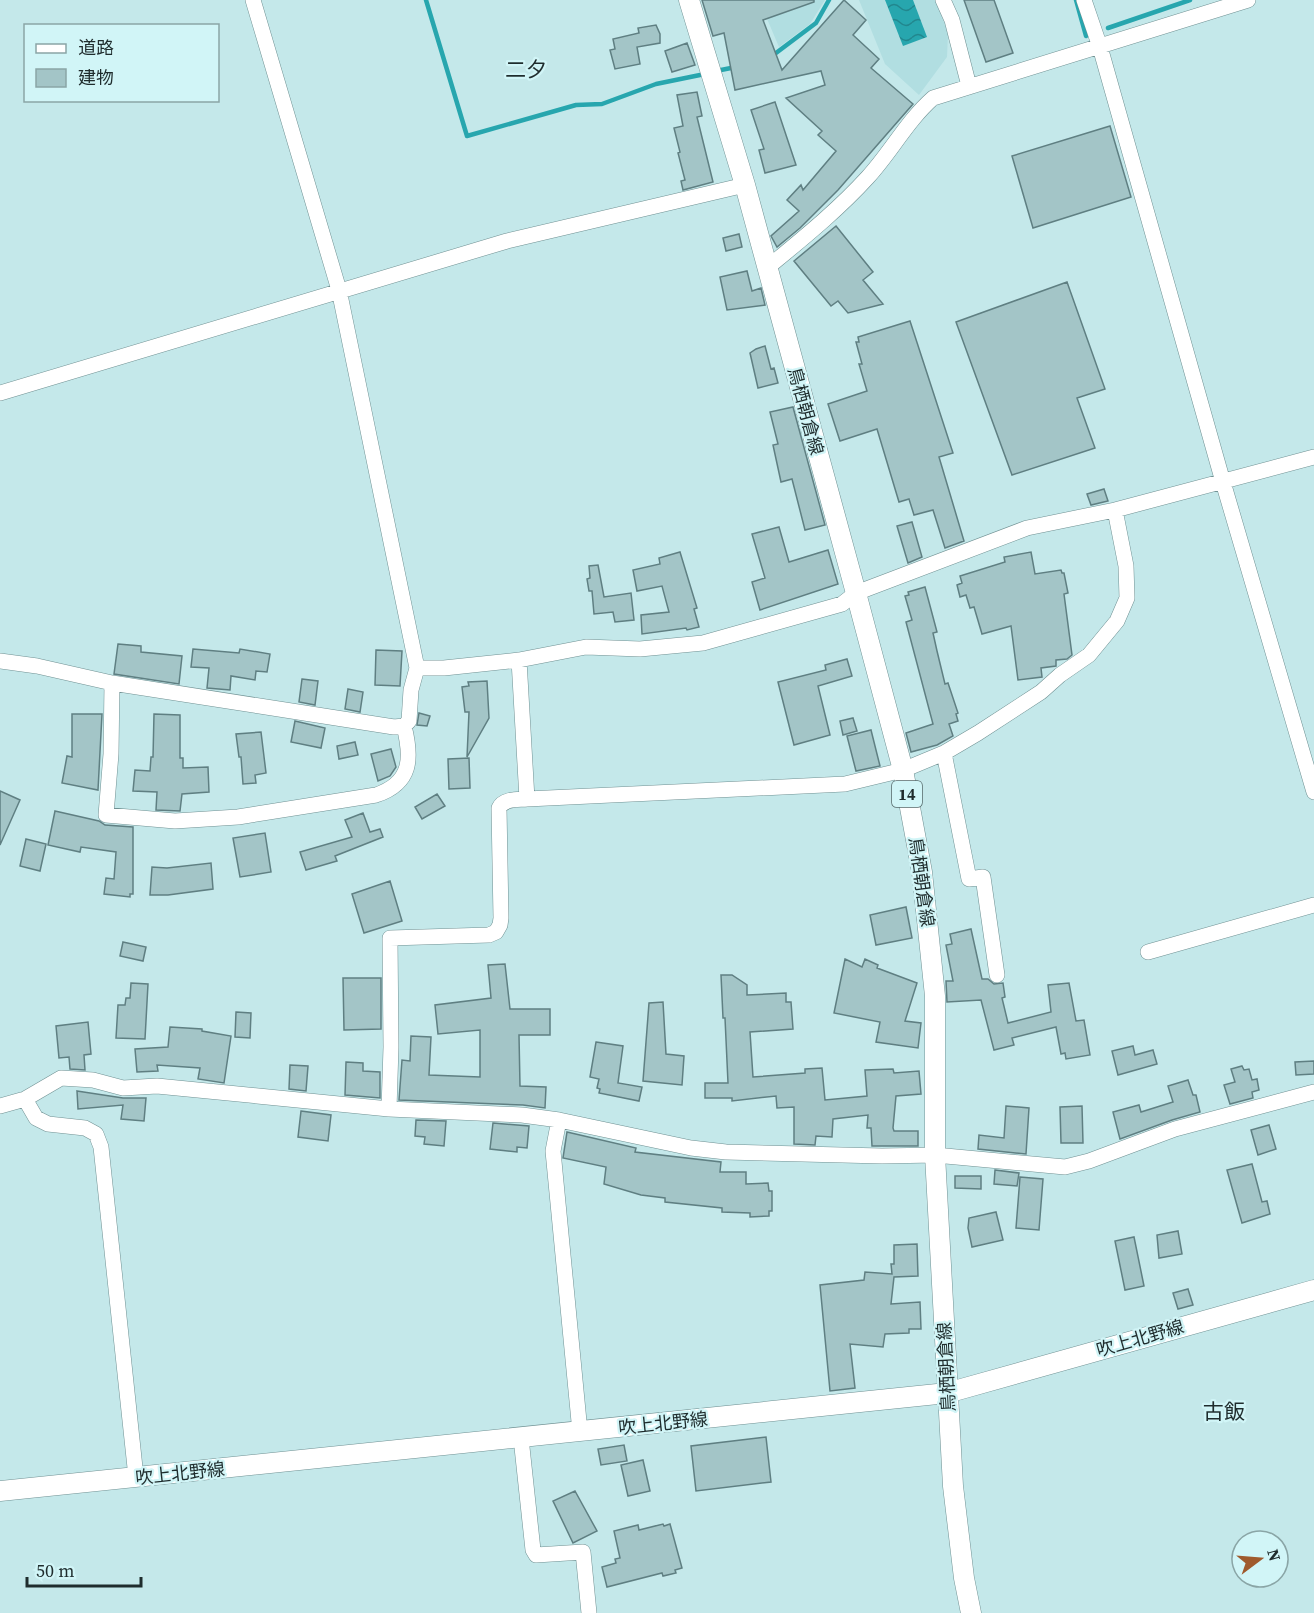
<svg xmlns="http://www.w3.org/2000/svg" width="1314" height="1613" viewBox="0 0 1314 1613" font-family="'Source Serif 4','Noto Sans JP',serif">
<defs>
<pattern id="water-waves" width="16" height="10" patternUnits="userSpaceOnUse" patternTransform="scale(1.5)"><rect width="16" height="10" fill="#27a6ae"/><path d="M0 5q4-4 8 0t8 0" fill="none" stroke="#21878e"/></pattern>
</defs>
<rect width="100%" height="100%" fill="#c4e8ea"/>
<path fill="#b1dee1" d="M759,0h66l-15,24 -31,23z
M859,0h77l12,34 -1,23 -28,38 -34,-31z"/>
<path fill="url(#water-waves)" d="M885,0h28l14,37 -24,9z"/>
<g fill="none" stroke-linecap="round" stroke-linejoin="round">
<path stroke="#27a6ae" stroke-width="4.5" d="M426,0l41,136 109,-31 26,-1 54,-20 44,-9
M1076,0l10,36
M1108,28l82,-28
M772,56l44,-33 13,-23
M721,70l15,-3"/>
</g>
<path fill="#a3c5c7" stroke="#5f7f82" stroke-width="1.5" d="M702,0h112v2l-51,18 19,50 62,-70 22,20 -13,15 26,24 -8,9 42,36 -75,86 -38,38 -23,19 -6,-11 28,-25 -12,-11 14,-15 2,5 33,-39 -18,-16 4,-4 -36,-33 39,-13 -4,-14 -86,19 -11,-57 -11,3z
M964,0h30l19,53 -27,9z
M656,25l4,9v9l-23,4 3,17 -25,5 -5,-19 5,-1 -2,-10 26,-6 -1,-5z
M687,43l8,22 -23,7 -7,-21z
M697,92l5,24 -5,1 16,65 -30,8 -2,-9 4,-1 -7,-27 2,-1 -6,-24 9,-2 -6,-31z
M775,102l21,63 -31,8 -6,-23 5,-1 -13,-39z
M1110,126l21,71 -98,31 -21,-72z
M836,226l37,46 -10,8 20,24 -35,9 -10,-12 -7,5 -37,-45z
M739,234l3,13 -16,4 -3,-13z
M747,271l5,20 9,-3 4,17 -38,5 -7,-33z
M1067,282l38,107 -28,9 18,50 -83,27 -56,-153z
M910,321l43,132 -14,4 25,84 -19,7 -12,-38 -19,5 -5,-16 -10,3 -22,-73 -37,12 -12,-37 39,-13 -8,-27h3l-6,-22h3l-1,-5z
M765,346l6,23 3,-1 4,15 -20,5 -8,-35 6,-4z
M793,407l32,118 -20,5 -13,-51 -11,3 -8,-37 5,-1 -8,-32z
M1104,489l4,12 -17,4 -4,-11z
M912,522l10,35 -14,6 -11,-37z
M779,527l10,35 39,-12 10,34 -78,26 -8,-28 13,-4 -13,-44z
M680,552l17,56 -3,1 5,18 -12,3 -1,-2 -44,6 -1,-19 28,-3 -7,-26 -25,5 -4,-21 27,-6 -1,-6z
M1031,552l4,22 26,-4 1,3h2l4,20 -4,1 8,61 -5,4 -11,1v6l-15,2 1,9 -24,3 -7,-54 -29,8 -8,-27 -4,1 -4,-13 -6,2 -3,-12 5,-2 -2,-7 45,-14 -1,-5z
M598,565l6,32 27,-4 3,27 -19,2 -2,-10 -19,2 -2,-23h-3l-2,-12 3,-1 -1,-12z
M925,587l12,45 -4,1 4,18 8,33 3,-1 10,30 -2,1 2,7 -9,3 4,12 -16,9 -26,7 -5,-19 27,-9 -27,-102 6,-2 -7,-24 4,-1 -1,-3z
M118,644l23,2v6l41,4 -3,28 -65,-10z
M193,649l46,4 1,-4 30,5 -3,18 -11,-1 -1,9 -24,-4 -1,14 -23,-2 2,-20 -18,-1z
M376,650l26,1 -2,35 -25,-1z
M847,659l5,17 -34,10 12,49 -36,10 -16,-63 48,-12 -1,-5z
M302,679l16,2 -3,24 -16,-3z
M487,681l2,37 -22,39 2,-45h-4l-3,-25 7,-1 -1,-4z
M348,689l15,3 -3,20 -15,-3z
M419,713l11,3 -3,10 -10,-1z
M72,714h30l-4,76 -36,-7 5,-27 5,1z
M154,714l26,1v43h3v10l25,-1 1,25 -27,2 -2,17 -24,-1 1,-18 -24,-1 2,-21 15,1 1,-14h2z
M853,718l4,13 -14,4 -3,-14z
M295,721l30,7 -4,20 -30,-6z
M871,730l9,36 -24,5 -9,-35z
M261,732l5,41 -11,2 1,8 -13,1 -2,-27h-2l-3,-23z
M355,742l3,13 -19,4 -2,-13z
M391,749l5,18 -6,9 -12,5 -7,-27z
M469,758l1,30 -21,1 -1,-30z
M0,791l20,9 -20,45z
M437,794l8,12 -23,13 -7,-12z
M55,811l44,10 6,4 28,2v67h-3v3l-26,-3 2,-16 8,1 2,-27 -35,-5 -1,5 -32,-7z
M363,813l7,19 10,-3 3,8 -48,19 2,5 -31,9 -6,-18 52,-15 -7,-17z
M265,833l6,39 -31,5 -7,-39z
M26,839l20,5 -6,27 -20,-5z
M211,863l2,26 -45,6h-18l2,-28 15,1z
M390,881l12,40 -38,12 -12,-39z
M906,907l6,31 -36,7 -6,-30z
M971,929l11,50h6l6,5 9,-1 2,14 -3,1 6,25 43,-11 -3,-27 21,-2 7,38 8,-1 6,35 -24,4 -1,-6 -4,1 -5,-27 -44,11 2,7 -20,5 -13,-50 -34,2 -1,-21h7l-7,-36 6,-1 -2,-10z
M123,942l23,5 -3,14 -23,-5z
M845,959l17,8 3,-8 13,6 -1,3 40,15 -12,38 16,2 -3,25 -42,-6 4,-20 -46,-9z
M505,964l5,45h40v26h-31l1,51 26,1 -1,21 -22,-3 -124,-5 3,-40 8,1 1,-25 20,1 -2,38 51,2v-47l-42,4 -3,-29 56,-7 -3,-33z
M721,975h11l15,10v10l39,-2v9h5l2,27 -43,3 3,45 52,-4v-4l17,-1 3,32 42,-4 -2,-26 28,-1 1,4 25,-2 2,23 -25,2 -3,32 1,3h24v15h-46l-1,-18h-4l1,-13 -35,4 -1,18 -16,-1 -1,9 -21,-1v-37l-17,1 -1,-12 -44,5v-3h-27v-15h23l-3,-65h-2z
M343,978h38v51l-37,1z
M131,983l17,1 -3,55 -29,-1 2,-33h7l1,-7h4z
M663,1002l3,52 18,2 -2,29 -39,-4 6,-78z
M236,1012l15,1 -1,25 -15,-1z
M88,1022l3,32 -7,1 1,15 -15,-1 -1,-12 -10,1 -3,-32z
M170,1027l32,2v2l29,5 -7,47 -26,-4 2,-11 -43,-3 1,6 -21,1 -2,-23 33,-2z
M596,1042l27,4 -5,37 24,4 -3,14 -40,-8 1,-4 -3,-1 2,-9 -9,-2z
M1133,1046l2,9 18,-5 4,14 -39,11 -6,-24z
M1314,1061v13l-18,1 -1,-13z
M346,1062l17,1v8l17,1v26l-35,-3z
M290,1065l18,1 -2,25 -17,-2z
M1242,1066l2,4 5,-1 3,11 5,-1 2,11 -7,2 1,6 -23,6 -6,-19 11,-3 -4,-13z
M1188,1080l5,15h3l4,17 -28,8 -52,19 -7,-27 26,-7 2,7 32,-10 -5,-16z
M77,1091l46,7h23l-2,23 -23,-2 2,-14 -45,4z
M1006,1106l23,2 -3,46 -48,-5 1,-14 25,3z
M1082,1106l1,37h-22l-1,-36z
M301,1111l30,4 -3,26 -30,-4z
M416,1120l30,1 -2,25 -20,-2 1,-7 -10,-1z
M493,1123l36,3 -2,22 -10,-1v5l-27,-3z
M1269,1125l7,24 -18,6 -7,-25z
M567,1132l69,16 -1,4 86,10 -1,10h26v12l22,-1 1,8h3v20h-3v5l-19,1v-4l-28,-1v-4l-57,-6v-4l-24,-3 -37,-11 2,-17 -43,-9z
M1252,1164l10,38 5,-1 3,13 -28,9 -15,-53z
M995,1170l24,3 -2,13 -23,-2z
M955,1176h26v13l-26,-1z
M1020,1177l23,2 -4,51 -23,-2z
M996,1212l7,28 -31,7 -4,-19 1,-10z
M1178,1231l4,23 -23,4 -2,-23z
M1134,1237l10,49 -19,4 -10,-49z
M917,1244l1,32 -24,1 -3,27 29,-2 1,27h-12v4l-24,1 -2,13 -33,-3 5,44 -25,3 -10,-106 44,-5 1,-8 27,2 -1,-10h3v-19z
M1188,1289l5,16 -15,4 -5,-16z
M766,1437l5,45 -75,9 -5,-45z
M624,1445l3,16 -26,4 -3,-16z
M643,1460l7,31 -22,5 -7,-31z
M575,1491l22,40 -24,12 -20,-42z
M663,1524l1,2 6,-2 12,44 -7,2 1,3 -13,3 -1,-3 -55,14 -5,-20 14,-4 -1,-4 5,-1 -6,-27 24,-6 1,5z"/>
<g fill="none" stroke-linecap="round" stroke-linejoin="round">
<g stroke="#709193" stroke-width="16">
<path id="minor" d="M943,0l9,20 17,66
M1084,0l16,47 123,435 91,310
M767,268c35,-29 70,-57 101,-91 23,-25 39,-56 65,-79l315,-98
M0,393l507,-152 238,-56
M519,660l8,139
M0,661l37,5 75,17 282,44 10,-1
M417,668h27l75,-8 67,-13 54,2 63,-6 139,-39 14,-11 171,-65 88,-18 199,-53
M112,683l-1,71 -5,61 69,6 63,-4 138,-22c36,-12 36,-37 28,-69l5,-5 2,-31 6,-22 -78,-378 -86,-290
M944,753l25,126 14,-2 14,98
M1148,952l166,-47
M25,1099l11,19 12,6 37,4 11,6 5,13 35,330
M0,1106l25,-7 36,-21 32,2 30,8 34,-2 232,23 133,6 37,5 132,28 35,4 156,4 53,-1 130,12 24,-6 86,-32 139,-37
M389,1109l2,-62 -1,-109 99,-3 7,-3 4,-7 1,-7 -2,-110c5,-10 19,-8 28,-9l318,-15 58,-14 41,-17 34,-20 63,-41 19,-17 29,-20 28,-34 10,-23 -1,-32 -11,-56
M559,1120l-6,31 27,281
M521,1438l12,112 3,5 47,-3 6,61"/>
</g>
<g stroke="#709193" stroke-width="21">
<path id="major" d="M689,0l56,185 111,408 47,177 19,102 13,124v159l18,331 11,92 7,35
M0,1491l947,-98 367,-103"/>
</g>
<use href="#minor" stroke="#fff" stroke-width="15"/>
<use href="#major" stroke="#fff" stroke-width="20"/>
</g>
<g text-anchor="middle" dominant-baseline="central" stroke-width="4.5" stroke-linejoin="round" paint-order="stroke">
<rect fill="#d1f5f7" stroke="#54686a" stroke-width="1.5" x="892" y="781" width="30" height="26" rx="4.5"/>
<g font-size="16" font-weight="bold" fill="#1f2c2d">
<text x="907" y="794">14</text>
</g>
<g font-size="18" fill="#1f2c2d" stroke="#d1f5f7">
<text transform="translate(806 411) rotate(75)">鳥栖朝倉線</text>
<text transform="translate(922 882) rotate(82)">鳥栖朝倉線</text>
<text transform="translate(1140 1338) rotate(-16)">吹上北野線</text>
<text transform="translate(946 1367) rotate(-93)">鳥栖朝倉線</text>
<text transform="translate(663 1423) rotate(-6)">吹上北野線</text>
<text transform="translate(180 1473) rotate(-6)">吹上北野線</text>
</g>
<g font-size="21" fill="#1f2c2d" stroke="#d1f5f7">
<text x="526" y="69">二夕</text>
<text x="1224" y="1411">古飯</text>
</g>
</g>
<rect x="24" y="24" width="195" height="78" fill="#d1f5f7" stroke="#8aa5a6" stroke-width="1.5"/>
<rect x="36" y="44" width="30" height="9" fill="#ffffff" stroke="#8aa5a6" stroke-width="1.5"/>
<text x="78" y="54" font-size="18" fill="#1f2c2d">道路</text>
<rect x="36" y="69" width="30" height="18" fill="#a3c5c7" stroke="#8aa5a6" stroke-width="1.5"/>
<text x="78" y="84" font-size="18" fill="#1f2c2d">建物</text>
<g transform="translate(1260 1559) rotate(74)"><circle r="28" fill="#d1f5f7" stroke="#8aa5a6" stroke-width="1.5"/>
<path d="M0-4.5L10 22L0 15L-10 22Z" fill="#9f5a2d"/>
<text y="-9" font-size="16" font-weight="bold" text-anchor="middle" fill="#1f2c2d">N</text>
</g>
<path d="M27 1577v9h114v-9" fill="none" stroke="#1f2c2d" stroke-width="3"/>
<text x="36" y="1577" font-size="18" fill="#1f2c2d" stroke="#d1f5f7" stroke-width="4.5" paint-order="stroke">50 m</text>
</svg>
